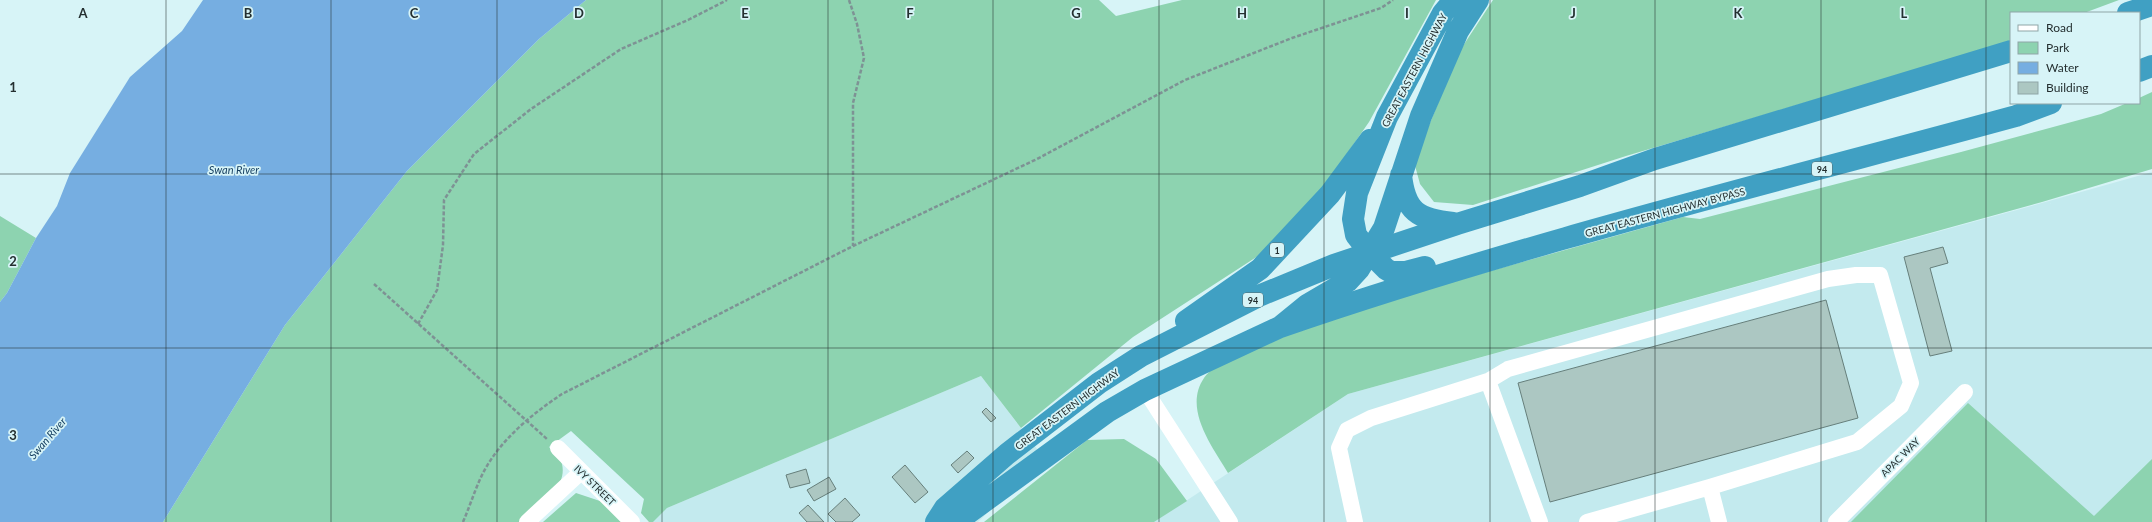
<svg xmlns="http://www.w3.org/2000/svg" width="2152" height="522" viewBox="0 0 2152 522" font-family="Lato,sans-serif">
<rect width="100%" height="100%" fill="#d7f4f7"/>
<path fill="#c3eaee" d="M2152,172v350h-998l194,-128 701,-193 2,3 -2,-3z
M981,376l63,82 -66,64h-325l14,-14z"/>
<path fill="#8dd3b0" d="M586,0h513l17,16 66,-16h254l-67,122 -50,72 -61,62 -125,81 -112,91 -40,-52 -314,132 -14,14h-4l-8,-9 3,-14 -73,-68 -22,16c4,4 11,11 13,17 6,25 -25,44 -41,58h-358l122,-197 122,-154 132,-132z
M1493,0h626l-35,13h-73v27l-19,7 -366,109 -153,49 -39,-3 -14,-18 -6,-22 45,-110z
M2152,92v77l-110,33 -694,192 -120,79c-16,-27 -45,-64 -24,-95 3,-5 9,-9 13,-13l116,-50 350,-98 17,2 261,-67 140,-38 26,-11h12v-5z
M0,216l36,22 -29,55 -7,9z
M1968,403l126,113 58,-57v63h-301z
M1124,439l32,20 31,42 -33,21h-170l103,-82z
M576,493l27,9 21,20h-81z"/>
<path fill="#76aee1" d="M203,0h383l-47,39 -132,132 -122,154 -122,197h-163v-220l7,-9 29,-55 21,-32 13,-33 60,-96 52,-46z"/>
<path fill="#acc7c2" stroke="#667f7b" d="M1943,247l5,16 -18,5 22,83 -22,5 -26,-99z
M1826,300l32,118 -308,84 -32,-119z
M986,408l10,10 -5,4 -9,-10z
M967,451l7,7 -16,15 -7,-8z
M905,465l23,27 -13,11 -23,-26z
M806,469l4,14 -20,5 -4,-13z
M829,477l7,12 -22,12 -7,-11z
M845,498l15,17 -8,7h-16l-8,-8z
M808,505l16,17h-17l-8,-9z"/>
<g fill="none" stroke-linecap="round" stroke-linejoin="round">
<path stroke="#7e9294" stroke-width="2.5" stroke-dasharray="4 2" stroke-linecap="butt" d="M849,0l8,24 7,34 -11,45v143
M374,284l173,155
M418,324l19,-34 6,-45 1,-45 30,-46 57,-45 90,-60 67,-29 39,-20
M463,522c7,-16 12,-33 20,-49 17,-33 49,-59 79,-79l291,-148 184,-87 148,-79 107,-42 89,-30 12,-8"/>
<path stroke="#fff" stroke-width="16" d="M1488,381l20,-12 320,-90 28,-4h24l31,108 -10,23 -44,36 -147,45 -123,35
M1145,390l85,132
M558,448l74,74
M1710,487l9,35
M527,522l54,-50
M1355,522l-16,-74 8,-18 24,-12 117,-37 52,141
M1836,522l129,-130"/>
<path stroke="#40a0c3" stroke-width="22" d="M2128,13l24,-8
M2139,71l13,-5
M1401,175c4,37 17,44 52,48
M1425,267l-19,5h-15l-5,-3 -16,-16 -14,-18 -3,-16 4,-26 30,-76 56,-104 11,-13
M1186,321l74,-52 70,-75 40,-54
M1280,327c241,-83 490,-144 736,-211l35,-13
M936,522l9,-14 62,-54 92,-71 42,-27 120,-61 73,-30 123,-41 123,-38 75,-27 356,-108
M956,522l151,-110 38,-22 135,-63 27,-22 41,-24 11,-12 25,-41 37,-112 37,-85 20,-31"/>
</g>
<path fill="none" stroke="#242f30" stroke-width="1" stroke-opacity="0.55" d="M166,0v522M331,0v522M497,0v522M662,0v522M828,0v522M993,0v522M1159,0v522M1324,0v522M1490,0v522M1655,0v522M1821,0v522M1986,0v522M0,174h2152M0,348h2152"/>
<g text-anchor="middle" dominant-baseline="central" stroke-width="3.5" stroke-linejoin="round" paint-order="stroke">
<g fill="#d7f4f7" stroke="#5a6a6c" stroke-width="1">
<rect x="1812" y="162" width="20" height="14" rx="3"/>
<rect x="1270" y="243" width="14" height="14" rx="3"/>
<rect x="1243" y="293" width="20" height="14" rx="3"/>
</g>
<g font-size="9" font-weight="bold" fill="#242f30">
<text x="1822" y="169">94</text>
<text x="1277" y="250">1</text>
<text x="1253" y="300">94</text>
</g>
<g font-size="10" fill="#242f30" stroke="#d7f4f7">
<text transform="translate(1414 70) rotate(-62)">GREAT EASTERN HIGHWAY</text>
<text transform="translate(1665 212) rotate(-15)">GREAT EASTERN HIGHWAY BYPASS</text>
<text transform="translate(1067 409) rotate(-37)">GREAT EASTERN HIGHWAY</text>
<text transform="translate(1900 457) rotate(-45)">APAC WAY</text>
<text transform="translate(595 485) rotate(44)">IVY STREET</text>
</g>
<g font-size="11" font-style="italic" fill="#143d5f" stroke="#d7f4f7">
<text x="234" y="169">Swan River</text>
<text transform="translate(47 438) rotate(-49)">Swan River</text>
</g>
</g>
<g font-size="13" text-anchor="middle" font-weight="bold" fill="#242f30" stroke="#d7f4f7" stroke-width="3.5" stroke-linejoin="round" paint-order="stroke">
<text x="83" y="18">A</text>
<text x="248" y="18">B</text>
<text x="414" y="18">C</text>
<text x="579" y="18">D</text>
<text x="745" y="18">E</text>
<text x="910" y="18">F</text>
<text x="1076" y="18">G</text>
<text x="1242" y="18">H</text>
<text x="1407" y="18">I</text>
<text x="1573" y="18">J</text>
<text x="1738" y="18">K</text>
<text x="1904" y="18">L</text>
<text x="13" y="92">1</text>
<text x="13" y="266">2</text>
<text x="13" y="440">3</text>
</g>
<rect x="2010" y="12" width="130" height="92" fill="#d7f4f7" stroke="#8fa5a7"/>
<rect x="2018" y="25" width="20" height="6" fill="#ffffff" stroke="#8fa5a7"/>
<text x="2046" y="32" font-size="12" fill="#242f30">Road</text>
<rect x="2018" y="42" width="20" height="12" fill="#8dd3b0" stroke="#8fa5a7"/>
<text x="2046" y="52" font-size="12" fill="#242f30">Park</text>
<rect x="2018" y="62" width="20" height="12" fill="#76aee1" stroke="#8fa5a7"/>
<text x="2046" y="72" font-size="12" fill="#242f30">Water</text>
<rect x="2018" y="82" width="20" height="12" fill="#acc7c2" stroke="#8fa5a7"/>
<text x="2046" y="92" font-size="12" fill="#242f30">Building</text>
</svg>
